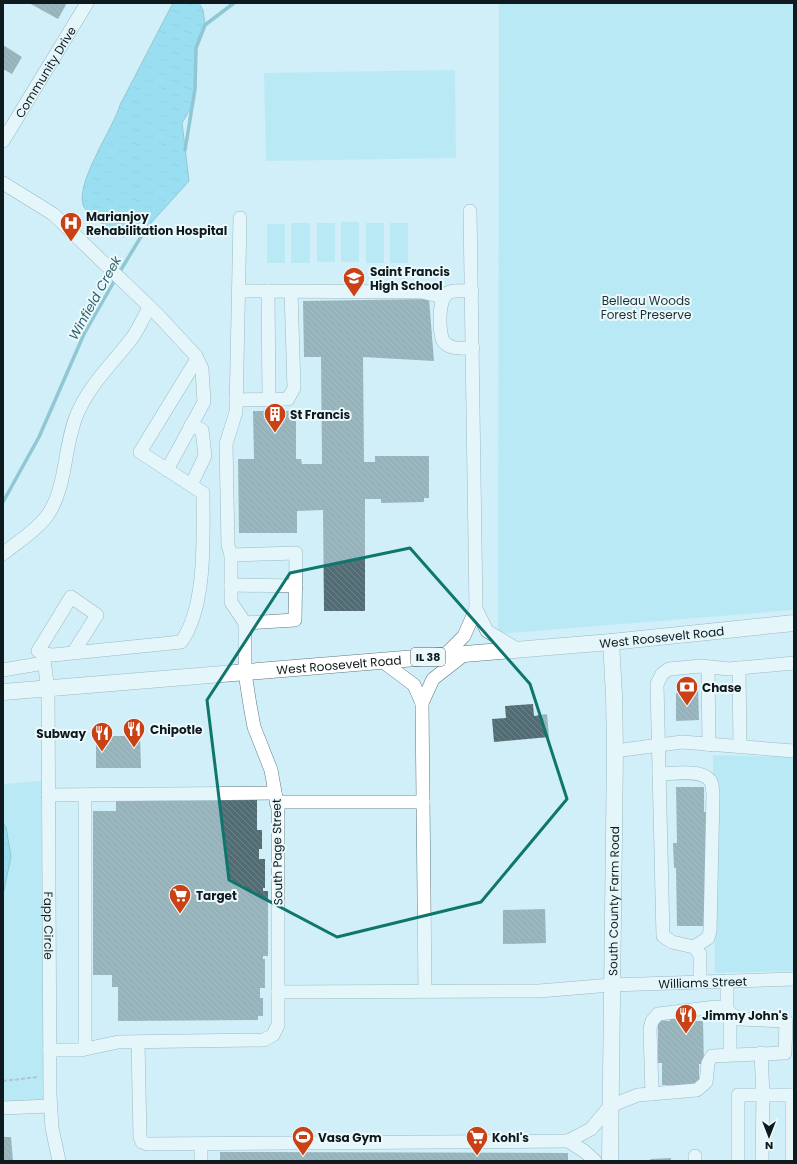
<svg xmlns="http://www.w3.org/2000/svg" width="797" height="1164" viewBox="0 0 797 1164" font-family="Poppins,sans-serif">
<defs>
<pattern id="water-ripples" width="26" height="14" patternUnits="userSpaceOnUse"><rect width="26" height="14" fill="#5acde9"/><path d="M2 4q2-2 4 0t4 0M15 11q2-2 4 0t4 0" fill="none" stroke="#4dafc7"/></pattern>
<pattern id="building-back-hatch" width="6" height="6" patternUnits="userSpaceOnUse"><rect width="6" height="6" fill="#506c74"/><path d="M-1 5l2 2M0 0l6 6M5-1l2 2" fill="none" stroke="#6f8389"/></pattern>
</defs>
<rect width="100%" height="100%" fill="#d0eff8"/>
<path fill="#a1e2f4" d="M499,3h295v607l-296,24z
M455,70l1,88 -190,3 -2,-88z
M341,222h18v40h-18z
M291,223h19v40h-19z
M317,223h18v39h-18z
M366,223h18v40h-18z
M390,223h18v40h-18z
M267,224h18v39h-18z
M713,755l81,2v214l-79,2z
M41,781l3,320 -41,2v-319z"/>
<path fill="url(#water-ripples)" stroke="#4397ac" d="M173,3h26l4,7 2,15 -9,24 -1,40 -2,15 -11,19 7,58 -47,52 -19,4c-9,-5 -34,-21 -39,-30 -11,-21 30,-80 36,-102z
M3,823l3,4 5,30 -8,38z"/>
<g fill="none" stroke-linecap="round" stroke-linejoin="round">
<path stroke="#4397ac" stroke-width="3.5" d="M185,150l10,-61 1,-41 9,-23 29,-22
M119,273l26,-43
M3,502l36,-65 45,-103 32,-56"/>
</g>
<path fill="url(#building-back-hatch)" d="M29,3h38l-9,16z
M3,45l19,12 -10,17 -9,-5z
M429,299l5,62 -71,-4 1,105h11v-6h54v42h-5v4l-43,1v-4h-16v112h-41l-1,-101 -26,1v22h-58l-1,-74h16l-1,-48h43v48h5l1,5h20l-1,-107h-17l-1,-56z
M679,686h19l1,34 -23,1v-28h3z
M533,704l1,12 13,-2 2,23 -55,5 -2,-23 14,-1 -1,-12z
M96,736h44l1,32h-45z
M676,787h28v25h2l1,89 -2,25h-28l-1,-58h-2l-1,-25h4z
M257,800v30h5v19h-3v10h6v29h-2v3h5v65h-5v3h2v29h-5v10h3v18h-5v4l-140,1v-34h-6v-12h-19v-164h23v-10z
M545,909l1,34 -43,1v-34z
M670,1017h17v4h16l1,43h-5v21h-37v-22h-4v-43l12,1z
M3,1137h8l2,24h-10z
M220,1152l348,1v8h-348z
M671,1158v3h-20l-1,-2z"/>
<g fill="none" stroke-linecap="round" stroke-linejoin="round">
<g stroke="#5b7880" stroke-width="14">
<g id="minor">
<path id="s1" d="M3,141l84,-138"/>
<path d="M3,183l50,31 104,100 39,42 6,13 2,33 -37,68"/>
<path d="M470,211l6,398"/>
<path d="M239,291l183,1 21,5"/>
<path d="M268,291l1,108"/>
<path d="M472,291c-7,0 -15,-1 -22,1 -13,4 -11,38 -7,49 7,9 18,7 30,7"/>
<path d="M236,400l52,-1 6,-11 -3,-97"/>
<path d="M191,485l14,-29 -3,-26 -11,-5"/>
<path d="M3,554c14,-12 32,-22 44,-38 21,-30 16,-71 31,-104 13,-29 35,-49 54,-74 7,-9 11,-21 18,-31"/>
<path d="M231,555l65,-2 -1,67 -50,3"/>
<path d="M231,585l65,1"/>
<path d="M73,653l24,-38 -26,-18 -33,54 5,3 10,1 128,-13c26,-35 22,-107 22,-149l-63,-41 57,-93"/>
<path id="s2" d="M43,654l5,35 2,406 2,33 7,33"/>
<path d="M444,656l20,-20 12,-27 11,22 30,18"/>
<path d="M382,661l32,24 8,18 11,-24 32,-25"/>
<path d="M708,667l1,78"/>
<path d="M739,668l1,79"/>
<path d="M3,670l41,-7"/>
<path d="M422,703l3,288"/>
<path d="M615,751l67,-9 112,9"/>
<path d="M659,774c13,0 45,-6 52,8 2,3 1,9 2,12l-3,137 -2,7 -14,9"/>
<path d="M48,795l227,-2"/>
<path d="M85,795v254"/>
<path d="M276,802h147"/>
<path d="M700,982v-28l-6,-7 -22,-5 -9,-6 -6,-252 5,-10 7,-5 32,-3 28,3 65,-6"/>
<path id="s3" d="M278,992l261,-1 72,-6 183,-6"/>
<path d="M730,1013v41"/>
<path d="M138,1042l2,95 2,5 5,2 421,-3"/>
<path d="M50,1050h31l37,-8 146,-2 9,-5 5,-10v-216l-7,-39 -17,-43 -4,-22 -5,-32v-50l-14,-21v-47l-3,-10 -2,-101 10,-32 4,-194"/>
<path d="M761,1053l2,42 -1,66"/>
<path d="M652,1094l-2,-65 2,-8 6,-7 58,-7 11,1"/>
<path d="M3,1108l47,-2"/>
<path d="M201,1144v17"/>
<path d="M695,1156v5"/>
<path d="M595,1161l-11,-10 -16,-10 23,-12 19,-23 28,-11 59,-5 9,-8 2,-19 4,-7 73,-3 1,-32 -47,-2 -9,-6 -3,-5v-27"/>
<path d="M738,1161v-66h56"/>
<path d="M792,1161v-66"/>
</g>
</g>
<g stroke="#5b7880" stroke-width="17">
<g id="major">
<path id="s4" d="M3,692l608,-50 183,-19"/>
<path id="s5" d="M610,1161l5,-410 -1,-56 -3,-53"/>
</g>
</g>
<path stroke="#7e959b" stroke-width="2" stroke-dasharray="4 2" stroke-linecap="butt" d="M3,1081l35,-4"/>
<use href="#minor" stroke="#fff" stroke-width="13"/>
<use href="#major" stroke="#fff" stroke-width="16"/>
</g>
<path d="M0 0H797V1164H0ZM410,548l120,136 37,115 -86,103 -144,35 -108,-57 -22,-180 83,-127z" fill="#d0eff8" fill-opacity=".55" fill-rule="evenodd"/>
<path fill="none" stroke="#0f766e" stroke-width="3" stroke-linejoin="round" d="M410,548l120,136 37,115 -86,103 -144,35 -108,-57 -22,-180 83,-127z"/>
<defs>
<g id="hospital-pin" transform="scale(1.15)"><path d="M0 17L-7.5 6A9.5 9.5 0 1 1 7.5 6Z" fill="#c94114" stroke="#ecf9fc"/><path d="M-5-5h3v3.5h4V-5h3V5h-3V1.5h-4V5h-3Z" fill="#fff"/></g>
<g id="school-pin" transform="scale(1.15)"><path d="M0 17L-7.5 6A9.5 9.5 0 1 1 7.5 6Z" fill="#c94114" stroke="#ecf9fc"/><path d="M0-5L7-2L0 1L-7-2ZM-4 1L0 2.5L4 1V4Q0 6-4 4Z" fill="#fff"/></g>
<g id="building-pin" transform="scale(1.15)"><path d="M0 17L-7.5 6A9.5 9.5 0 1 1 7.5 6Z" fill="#c94114" stroke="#ecf9fc"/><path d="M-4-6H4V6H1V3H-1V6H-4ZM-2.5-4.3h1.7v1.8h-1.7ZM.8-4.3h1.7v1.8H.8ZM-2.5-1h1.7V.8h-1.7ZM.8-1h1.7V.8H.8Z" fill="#fff"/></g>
<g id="bank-pin" transform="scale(1.15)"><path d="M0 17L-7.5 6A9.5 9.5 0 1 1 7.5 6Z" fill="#c94114" stroke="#ecf9fc"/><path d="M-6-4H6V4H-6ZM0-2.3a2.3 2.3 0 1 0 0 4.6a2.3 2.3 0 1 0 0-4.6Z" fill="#fff"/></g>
<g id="restaurant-pin" transform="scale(1.15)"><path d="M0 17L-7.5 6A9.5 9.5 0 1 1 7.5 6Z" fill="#c94114" stroke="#ecf9fc"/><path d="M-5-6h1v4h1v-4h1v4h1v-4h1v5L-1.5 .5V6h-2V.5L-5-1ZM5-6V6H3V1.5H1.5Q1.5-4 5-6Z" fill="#fff"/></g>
<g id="supermarket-pin" transform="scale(1.15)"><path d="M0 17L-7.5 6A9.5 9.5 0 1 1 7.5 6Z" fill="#c94114" stroke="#ecf9fc"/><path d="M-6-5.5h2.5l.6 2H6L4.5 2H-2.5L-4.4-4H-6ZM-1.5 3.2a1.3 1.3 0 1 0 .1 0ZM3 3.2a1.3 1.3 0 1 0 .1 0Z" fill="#fff"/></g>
<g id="stadium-pin" transform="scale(1.15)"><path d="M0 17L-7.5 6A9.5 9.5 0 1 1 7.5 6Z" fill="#c94114" stroke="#ecf9fc"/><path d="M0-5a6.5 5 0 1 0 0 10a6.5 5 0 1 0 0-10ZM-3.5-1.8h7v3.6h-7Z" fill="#fff"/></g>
</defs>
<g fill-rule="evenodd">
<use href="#hospital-pin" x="71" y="223"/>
<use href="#school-pin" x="354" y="278"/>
<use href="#building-pin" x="275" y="414"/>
<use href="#bank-pin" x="687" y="687"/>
<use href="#restaurant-pin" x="134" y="729"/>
<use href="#restaurant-pin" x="102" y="733"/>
<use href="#supermarket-pin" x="180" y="895"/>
<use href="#restaurant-pin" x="686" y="1015"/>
<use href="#stadium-pin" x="303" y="1137"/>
<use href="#supermarket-pin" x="477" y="1137"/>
</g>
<g text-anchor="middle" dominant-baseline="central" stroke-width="4" stroke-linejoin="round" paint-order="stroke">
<rect fill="#ecf9fc" stroke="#515d60" stroke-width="1" x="411" y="648" width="34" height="18" rx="3"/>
<g font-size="11" font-weight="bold" fill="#0e1a1d">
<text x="428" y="657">IL 38</text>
</g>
<g font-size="12" fill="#0e1a1d" stroke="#ecf9fc">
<text stroke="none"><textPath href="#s1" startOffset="81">Community Drive</textPath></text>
<text stroke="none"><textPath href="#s4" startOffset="661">West Roosevelt Road</textPath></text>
<text stroke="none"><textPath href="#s4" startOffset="337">West Roosevelt Road</textPath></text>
<text transform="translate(277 852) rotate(-91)">South Page Street</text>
<text stroke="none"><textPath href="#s5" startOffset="260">South County Farm Road</textPath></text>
<text stroke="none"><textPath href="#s2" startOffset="272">Fapp Circle</textPath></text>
<text stroke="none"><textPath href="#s3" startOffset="425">Williams Street</textPath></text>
</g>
<g font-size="12" font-weight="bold" fill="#0e1a1d" stroke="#ecf9fc" text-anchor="start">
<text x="86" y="216">Marianjoy<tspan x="86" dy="14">Rehabilitation Hospital</tspan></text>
<text x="370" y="271">Saint Francis<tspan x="370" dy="14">High School</tspan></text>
<text x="290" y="414">St Francis</text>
<text x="702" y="687">Chase</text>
<text x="150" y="729">Chipotle</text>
<text x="86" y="733" text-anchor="end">Subway</text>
<text x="196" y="895">Target</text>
<text x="702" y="1015">Jimmy John's</text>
<text x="318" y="1137">Vasa Gym</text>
<text x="492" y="1137">Kohl's</text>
</g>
<g font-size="12" fill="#1b3035" stroke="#ecf9fc">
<text x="646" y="300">Belleau Woods<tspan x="646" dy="14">Forest Preserve</tspan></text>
</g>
<g font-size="13" font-style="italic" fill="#2e5f6b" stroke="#ecf9fc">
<text transform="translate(95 298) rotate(-61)">Winfield Creek</text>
</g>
</g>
<rect width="797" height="1164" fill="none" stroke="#0e1a1d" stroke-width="8"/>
<g transform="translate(769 1136) rotate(180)" stroke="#ecf9fc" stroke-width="3" paint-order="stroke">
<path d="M0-3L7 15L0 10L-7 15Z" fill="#0e1a1d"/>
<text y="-6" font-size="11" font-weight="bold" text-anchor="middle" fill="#0e1a1d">N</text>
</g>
</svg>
